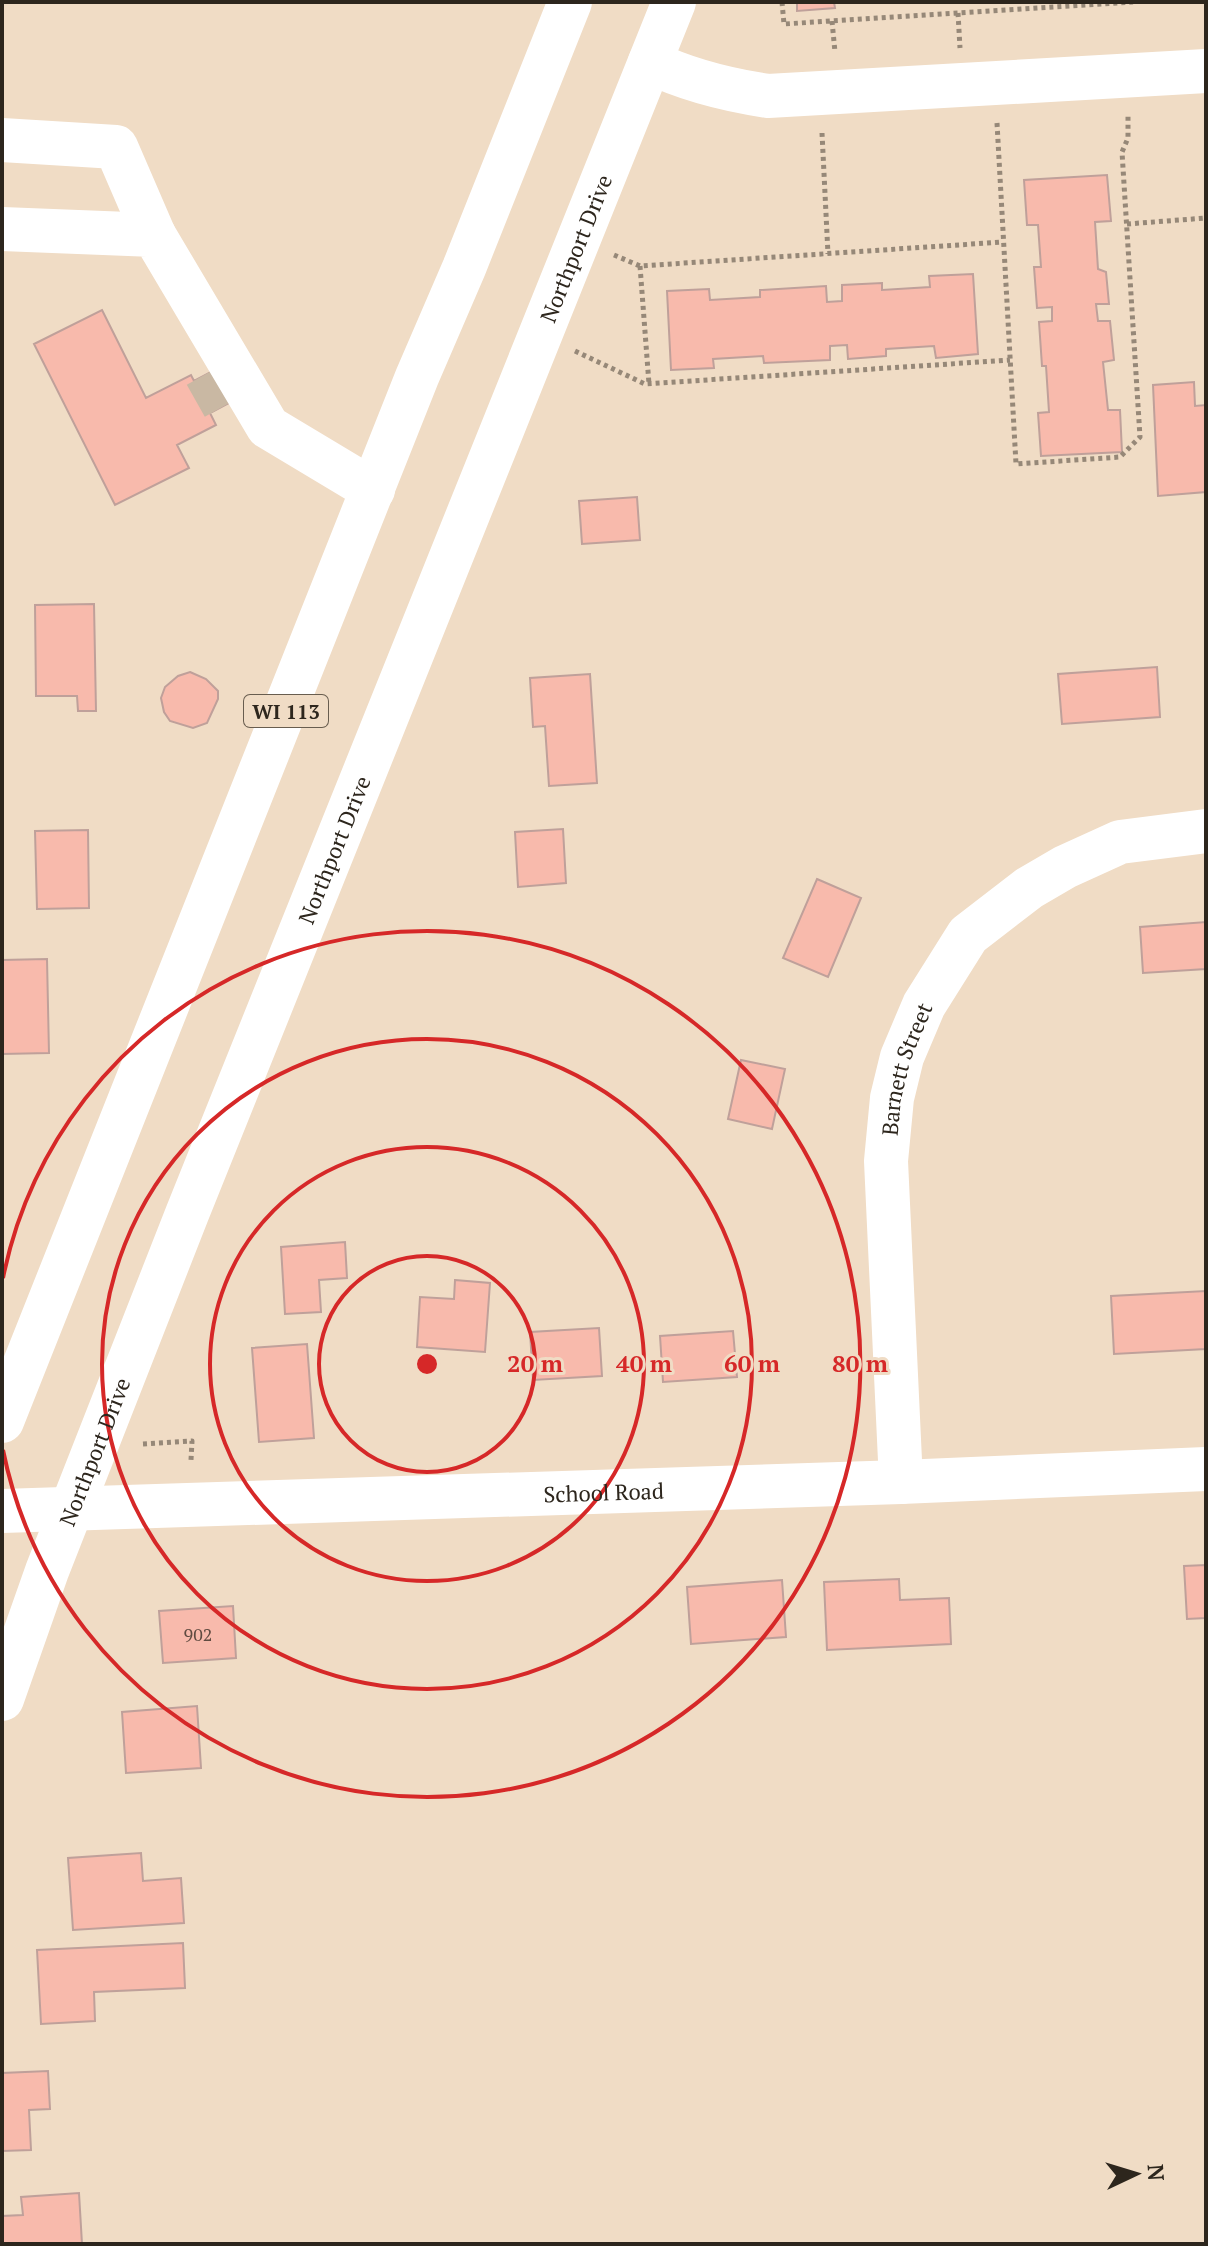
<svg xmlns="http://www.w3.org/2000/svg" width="1208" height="2246" viewBox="0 0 1208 2246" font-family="'PT Serif',serif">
<rect width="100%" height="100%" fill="#f0dcc5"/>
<path fill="#f8baac" stroke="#bfa09a" stroke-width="2" d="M797,2h37l1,6 -38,3z
M1107,175l4,46 -16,1 3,47 8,3 3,32h-13l2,17h12l4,39 -11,2 5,48h12l2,42 -81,4 -3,-43 11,-1 -3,-46h-4l-3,-44 13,-1v-14l-15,1 -3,-41h7l-3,-42h-11l-3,-45z
M973,274l5,80 -42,4 -2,-12 -48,3v7l-38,3 -1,-14 -17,1v14l-66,3 -1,-7 -50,3 1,9 -43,2 -4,-79 42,-2 1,11 50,-3v-7l66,-4 1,16 15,-1v-16l40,-2v7l48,-3 -1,-11z
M102,310l44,88 45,-23 3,6 30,-16 16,32 -30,16 6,12 -39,20 12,23 -74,37 -81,-161z
M1194,382l1,24 11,-1v87l-48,4 -5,-111z
M637,497l3,43 -58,4 -3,-43z
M94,604l2,107h-18l-1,-15h-41l-1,-91z
M1157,667l3,50 -98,7 -4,-50z
M190,672l16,7 12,12v8l-11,24 -14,5 -23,-7 -6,-9 -3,-14 4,-11 13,-11z
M590,674l7,109 -48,3 -4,-60 -12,1 -3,-49z
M563,829l3,54 -48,4 -3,-55z
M88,830l1,78 -52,1 -2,-78z
M817,879l44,19 -33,79 -45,-19z
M1206,922v47l-63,4 -3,-46z
M47,959l2,94 -47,1v-94z
M741,1060l44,9 -13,60 -44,-10z
M345,1242l2,36 -28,2 2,32 -36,2 -4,-67z
M455,1280l35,3 -5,69 -68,-5 3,-50 34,2z
M1206,1291v58l-92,5 -3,-58z
M599,1328l3,48 -69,4 -3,-48z
M733,1331l4,46 -74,5 -3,-46z
M307,1344l7,94 -55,4 -7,-94z
M1206,1565v53l-19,1 -3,-53z
M899,1579l1,21 49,-2 2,46 -124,6 -3,-68z
M782,1580l4,57 -95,7 -4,-57z
M233,1606l3,52 -73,5 -4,-52z
M197,1706l4,62 -75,5 -4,-61z
M141,1853l2,28 38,-3 3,45 -111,7 -5,-72z
M183,1943l2,45 -91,4 1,29 -54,3 -4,-74z
M48,2071l2,38 -21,1 2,40 -29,1v-78z
M79,2193l3,51h-80v-28l21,-1 -2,-18z"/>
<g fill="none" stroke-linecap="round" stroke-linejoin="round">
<path stroke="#c9b8a3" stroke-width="44" stroke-dasharray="44 22" stroke-linecap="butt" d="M206,374l18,32"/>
<path stroke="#968878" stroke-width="5" stroke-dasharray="4 4" stroke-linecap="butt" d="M782,2l2,22 349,-22
M958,13l2,35
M832,21l3,31
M997,123l19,341 104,-7 20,-20 -18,-285 6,-14v-24
M822,133l6,121
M1127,224l79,-6
M614,255l26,11 363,-24
M640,266l9,118
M575,351l70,33 365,-24
M143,1444l49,-3 -1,19"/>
<g stroke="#fff" stroke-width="44">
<path d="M650,62c37,18 78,28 118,34l438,-25"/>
<path d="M2,140l114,7 38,88"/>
<path d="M2,229l152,6 114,192 105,63"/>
<path id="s1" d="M901,1482l-15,-321 6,-63 10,-41 22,-52 44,-70 61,-47 36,-21 55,-25 86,-11"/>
<path id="s2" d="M2,1511l899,-29 305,-13"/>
</g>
<g stroke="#fff" stroke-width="44">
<path d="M2,1421l415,-1044 47,-109 106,-266"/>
<path id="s3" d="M2,1699l45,-128 140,-357 487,-1212"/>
</g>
</g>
<g fill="none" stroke="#d62828" stroke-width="4">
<circle cx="427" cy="1364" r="108"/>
<circle cx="427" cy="1364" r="217"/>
<circle cx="427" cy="1364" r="325"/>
<path d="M3 1278A433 433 0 1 1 3 1450"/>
</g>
<g text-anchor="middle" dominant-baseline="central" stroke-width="6" stroke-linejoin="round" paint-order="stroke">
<g font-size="18" fill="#604b41">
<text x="198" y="1634">902</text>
</g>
<rect fill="#f0dcc5" stroke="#685d4f" stroke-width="2" x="244" y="695" width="84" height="32" rx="6"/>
<g font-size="20" font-weight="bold" fill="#2d261d">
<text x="286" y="711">WI 113</text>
</g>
<g font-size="22" fill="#2d261d" stroke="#f0dcc5">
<text stroke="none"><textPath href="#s3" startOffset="1560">Northport Drive</textPath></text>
<text stroke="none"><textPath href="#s3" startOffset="912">Northport Drive</textPath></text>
<text stroke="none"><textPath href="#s1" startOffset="416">Barnett Street</textPath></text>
<text stroke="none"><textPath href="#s3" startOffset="264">Northport Drive</textPath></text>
<text stroke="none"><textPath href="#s2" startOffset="602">School Road</textPath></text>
</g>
</g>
<circle cx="427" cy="1364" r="12" fill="#d62828" stroke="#f0dcc5" stroke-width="4"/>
<g font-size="24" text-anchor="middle" font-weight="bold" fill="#d62828" stroke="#f0dcc5" stroke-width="6" stroke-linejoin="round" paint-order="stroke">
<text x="535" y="1372">20 m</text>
<text x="644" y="1372">40 m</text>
<text x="752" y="1372">60 m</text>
<text x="860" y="1372">80 m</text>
</g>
<rect width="1208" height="2246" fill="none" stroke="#2d261d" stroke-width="8"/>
<g transform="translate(1136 2174) rotate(86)" stroke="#f0dcc5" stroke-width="6" paint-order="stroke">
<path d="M0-6L14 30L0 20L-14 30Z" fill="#2d261d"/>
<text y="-12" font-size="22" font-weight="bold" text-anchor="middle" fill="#2d261d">N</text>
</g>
</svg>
